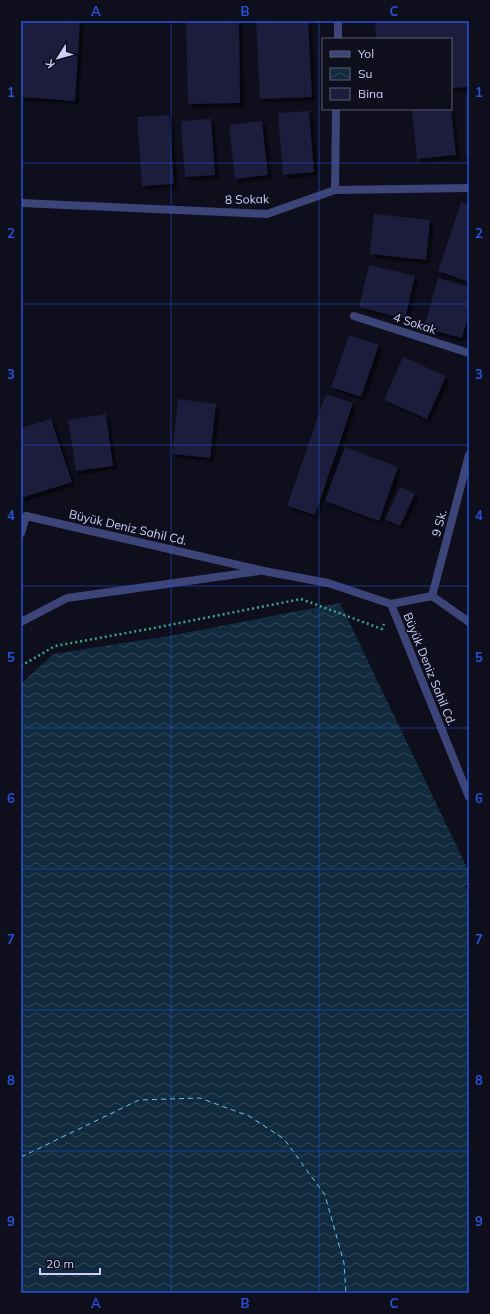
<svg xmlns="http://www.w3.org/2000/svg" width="490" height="1314" viewBox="0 0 490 1314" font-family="Mulish,sans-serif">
<defs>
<pattern id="water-waves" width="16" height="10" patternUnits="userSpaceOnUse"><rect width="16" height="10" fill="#112a3e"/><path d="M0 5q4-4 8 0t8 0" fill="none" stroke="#32485b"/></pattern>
<filter id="shadow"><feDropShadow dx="3.5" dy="3.5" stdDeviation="1" flood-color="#0009"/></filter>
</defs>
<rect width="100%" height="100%" fill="#0e0e1d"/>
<path fill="url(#water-waves)" d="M340,603l129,269v9l-4,5 4,6v401h-448v-609l32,-30 116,-18z"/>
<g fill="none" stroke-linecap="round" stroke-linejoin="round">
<path stroke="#66c7f1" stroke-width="1" stroke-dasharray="5 4" stroke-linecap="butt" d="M21,1157l118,-57 61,-2 49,18 35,23 41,56 19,68 2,30"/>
</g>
<path fill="#1d1c3c" filter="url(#shadow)" d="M21,21h59l-5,80 -54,-4z
M186,21h53l1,82 -52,1z
M256,21h52l4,76 -52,2z
M375,21h94v66l-18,1v-49h-75z
M466,94h3v62h-3z
M430,109h21l5,46 -39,4 -5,-48z
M309,111l5,61 -31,3 -5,-62z
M169,115l5,69 -32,2 -5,-69z
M211,119l4,56 -30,2 -4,-56z
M262,121l6,54 -33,4 -6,-54z
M461,202l8,3v77l-31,-11z
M374,214l56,6 -4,40 -56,-6z
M369,265l46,11 -10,43 -46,-12z
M438,278l31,9v26l-7,25 -38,-10z
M349,335l30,10 -18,52 -30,-10z
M403,357l43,19 -19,43 -43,-19z
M326,394l27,9 -38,112 -28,-9z
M178,399l38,5 -6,54 -38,-4z
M106,414l7,52 -37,5 -8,-51z
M51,419l21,63 -51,16v-70z
M345,447l53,20 -19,54 -54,-20z
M400,487l15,7 -15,32 -15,-7z"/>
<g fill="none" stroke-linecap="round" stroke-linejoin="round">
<path stroke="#38a58d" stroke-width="2.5" stroke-dasharray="2 3" stroke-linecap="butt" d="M21,666l34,-20 99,-18 147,-29 81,30 2,-5"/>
<path stroke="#3d4478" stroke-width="8" d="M338,39v-18
M335,190l1,-81
M21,203l246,11 68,-24 134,-2
M354,316l115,37
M432,596l37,-141"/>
<path stroke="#3d4478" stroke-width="8" d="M21,533l5,-17 238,55 64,12 63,21 78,193
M391,604l41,-8 37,26
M21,622l46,-24 192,-27"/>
</g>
<path fill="none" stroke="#2654da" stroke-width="1" stroke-opacity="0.55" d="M171,21v1272M319,21v1272M21,163h448M21,304h448M21,445h448M21,586h448M21,728h448M21,869h448M21,1010h448M21,1151h448"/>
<g text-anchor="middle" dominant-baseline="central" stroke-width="3.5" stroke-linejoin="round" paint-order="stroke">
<g font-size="12" fill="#ced0fa" stroke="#0e0e1d">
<text transform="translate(247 199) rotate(-1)">8 Sokak</text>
<text transform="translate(415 323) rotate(18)">4 Sokak</text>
<text transform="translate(439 523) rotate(-75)">9 Sk.</text>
<text transform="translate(128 527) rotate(13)">Büyük Deniz Sahil Cd.</text>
<text transform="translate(430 669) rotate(68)">Büyük Deniz Sahil Cd.</text>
</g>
</g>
<rect width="490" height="1314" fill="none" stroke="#0e0e1d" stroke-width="44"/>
<rect x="322" y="38" width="130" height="72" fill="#0e0e1d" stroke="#5b5c75"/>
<rect x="330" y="51" width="20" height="6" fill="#3d4478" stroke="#5b5c75"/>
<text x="358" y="58" font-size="12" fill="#ced0fa">Yol</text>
<rect x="330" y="68" width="20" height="12" fill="url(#water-waves)" stroke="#5b5c75"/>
<text x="358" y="78" font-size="12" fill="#ced0fa">Su</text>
<rect x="330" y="88" width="20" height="12" fill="#1d1c3c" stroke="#5b5c75"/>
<text x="358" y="98" font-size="12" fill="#ced0fa">Bina</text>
<g transform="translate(58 58) rotate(233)" stroke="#0e0e1d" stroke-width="3" paint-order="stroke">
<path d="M0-3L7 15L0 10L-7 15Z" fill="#ced0fa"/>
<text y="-6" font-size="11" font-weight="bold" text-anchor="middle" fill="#ced0fa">K</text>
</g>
<path d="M40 1268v6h60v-6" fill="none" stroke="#ced0fa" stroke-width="2"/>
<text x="46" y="1268" font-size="12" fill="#ced0fa" stroke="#0e0e1d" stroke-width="3" paint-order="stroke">20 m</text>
<rect x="22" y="22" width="446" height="1270" fill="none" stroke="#2654da" stroke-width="1.5"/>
<g font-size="13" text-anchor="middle" font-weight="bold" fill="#2654da">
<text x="96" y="16">A</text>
<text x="245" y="16">B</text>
<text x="394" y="16">C</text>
<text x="11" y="97">1</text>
<text x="479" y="97">1</text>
<text x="11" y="238">2</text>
<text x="479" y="238">2</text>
<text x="11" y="379">3</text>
<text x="479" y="379">3</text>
<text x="11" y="520">4</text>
<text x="479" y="520">4</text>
<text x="11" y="662">5</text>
<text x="479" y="662">5</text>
<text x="11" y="803">6</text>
<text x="479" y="803">6</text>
<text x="11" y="944">7</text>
<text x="479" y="944">7</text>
<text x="11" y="1085">8</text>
<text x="479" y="1085">8</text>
<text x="11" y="1226">9</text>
<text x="479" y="1226">9</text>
<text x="96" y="1308">A</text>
<text x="245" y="1308">B</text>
<text x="394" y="1308">C</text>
</g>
</svg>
